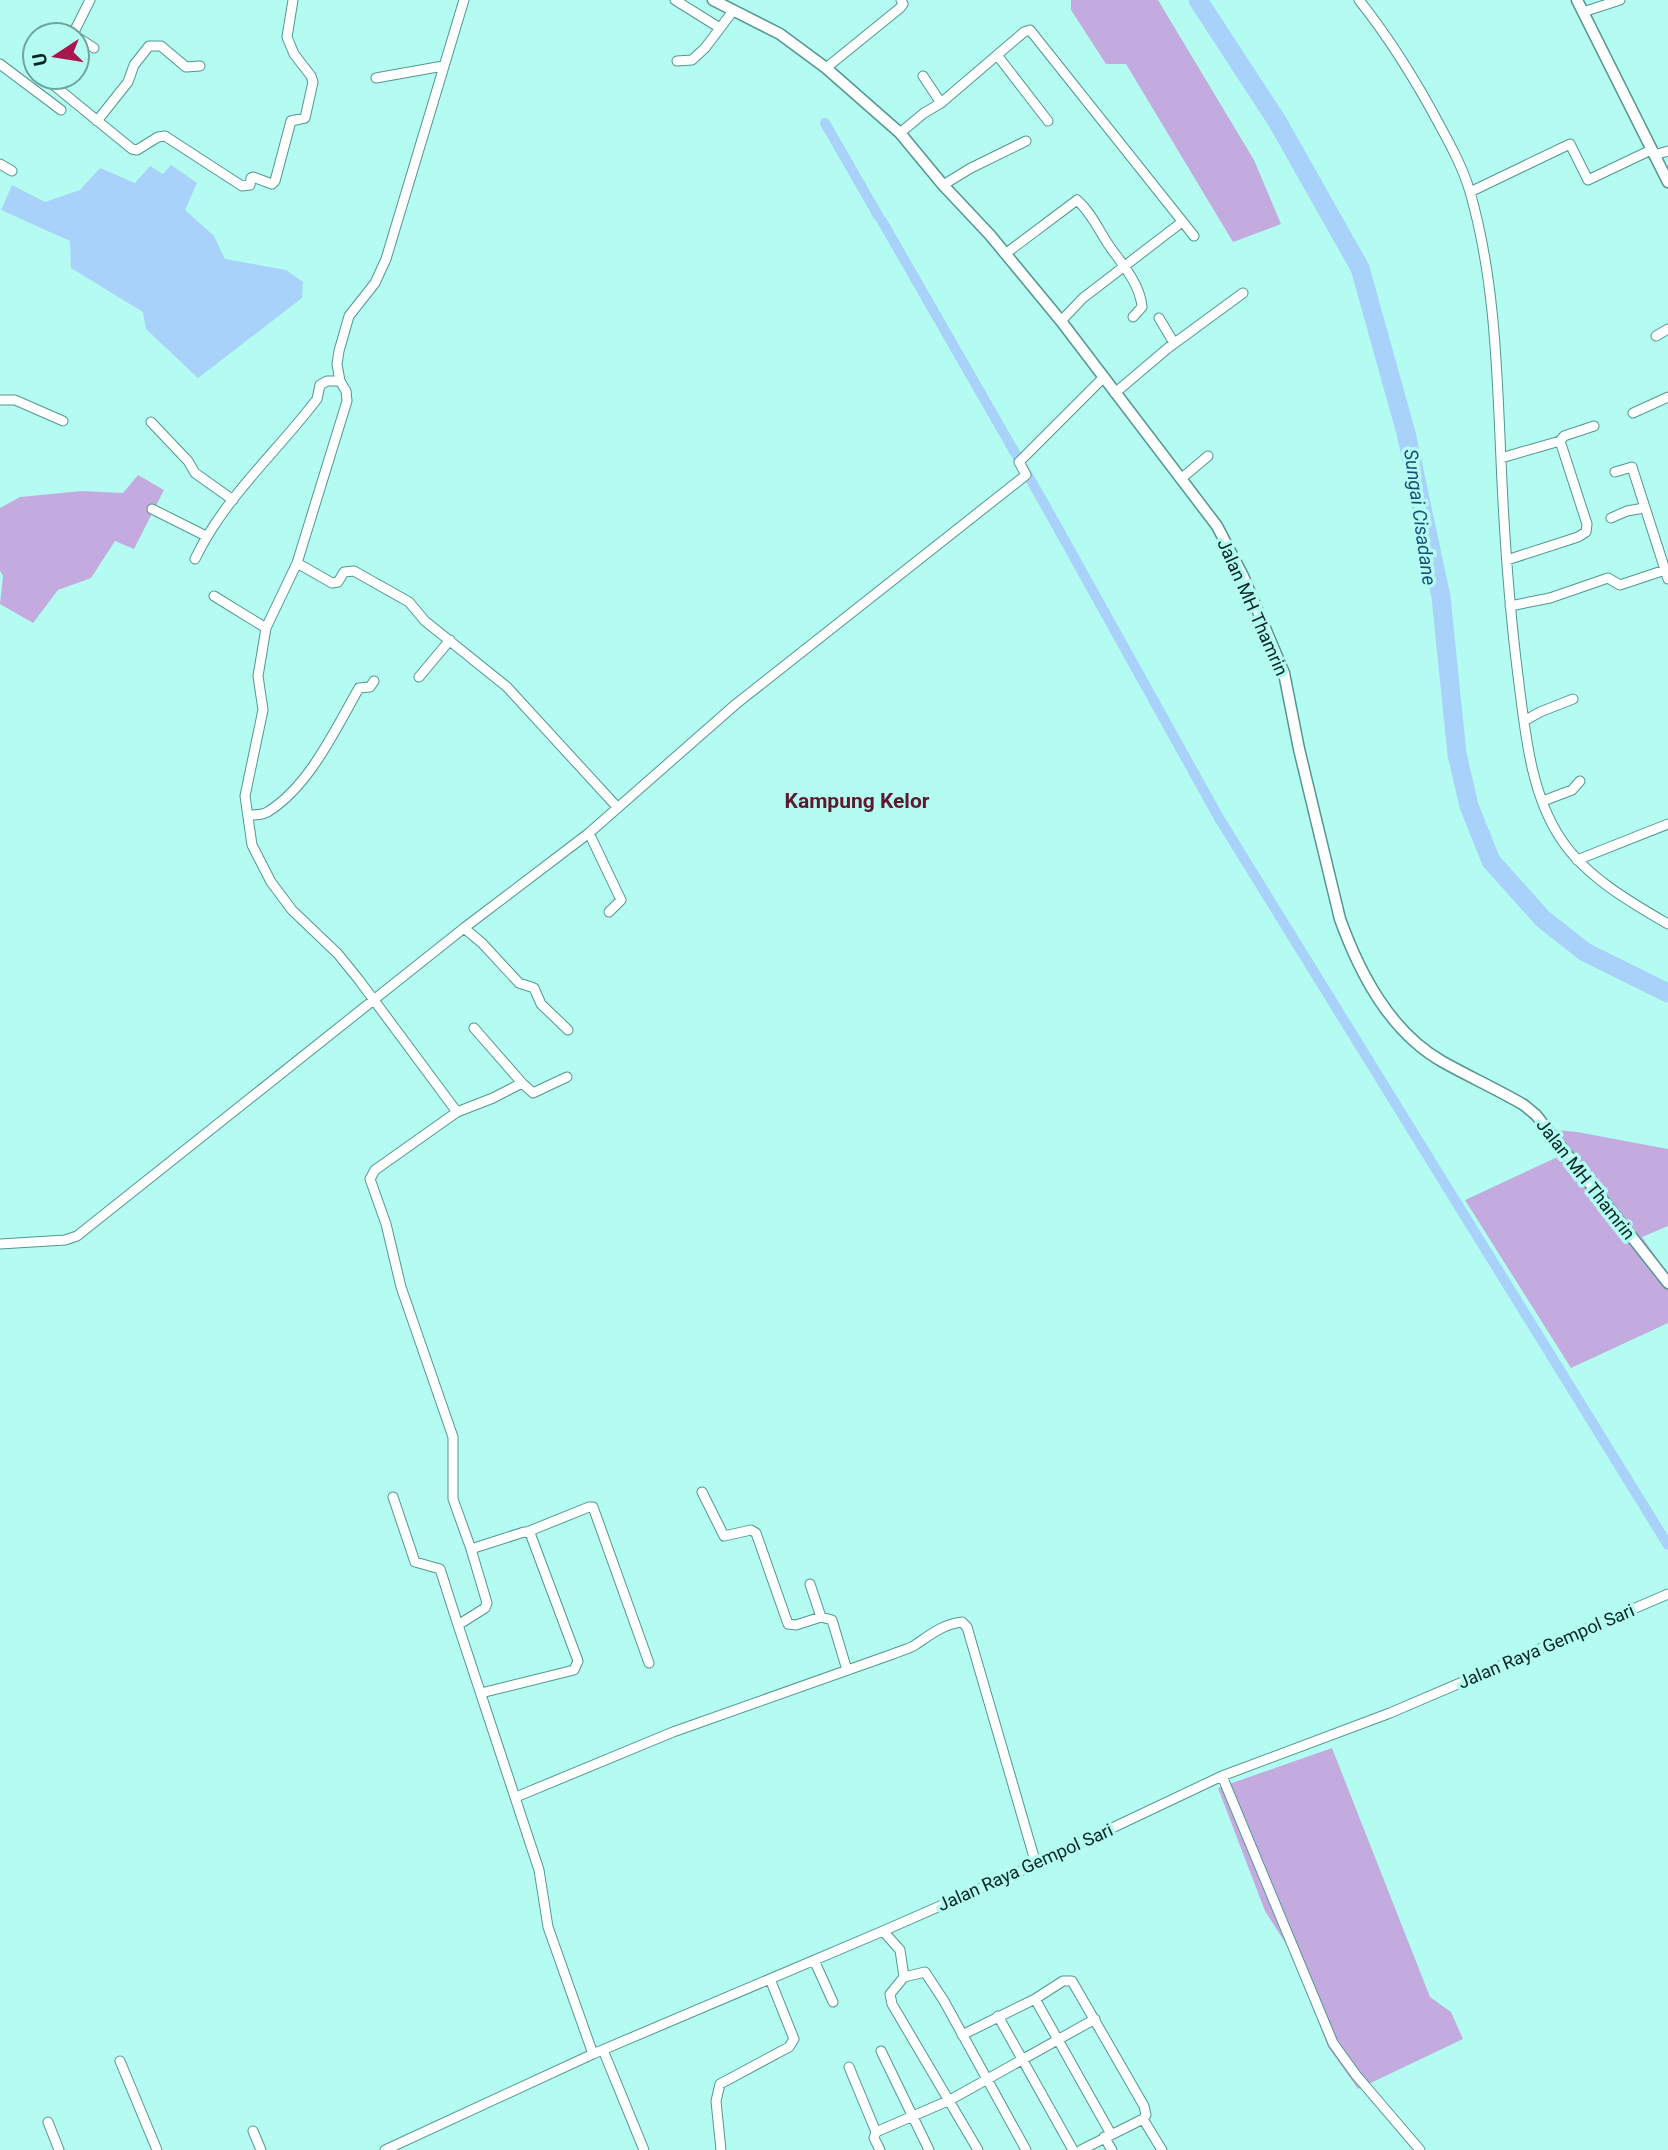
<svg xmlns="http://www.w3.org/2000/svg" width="1668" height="2150" viewBox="0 0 1668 2150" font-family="Roboto,sans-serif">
<rect width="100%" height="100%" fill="#b4fbf2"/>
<path fill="#c4abdf" d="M1071,0h87l96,160 27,64 -48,18 -107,-178h-20l-35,-54z
M138,475l26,15 -30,59 -19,-8 -24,37 -33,12 -25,33 -33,-19 3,-28 -3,-5v-63l20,-11 62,-6 41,2z
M1547,1129l30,3 91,17v77l-26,11 26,37v49l-97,45 -106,-168 99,-46z
M1332,1748l98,249 21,15 12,27 -105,50 -30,-42 -35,-92 -28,-44 -47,-123z"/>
<path fill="#a8d2f9" d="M171,165l26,18 -12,27 29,26 11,23 61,11 17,12 -1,16 -104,80 -52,-49 -3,-17 -72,-44 -1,-27 -69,-31 11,-25 33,17 35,-12 20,-22 35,15 15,-17 13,8z"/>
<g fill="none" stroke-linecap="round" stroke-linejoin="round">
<path stroke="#a8d2f9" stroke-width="10" d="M825,123l54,94
M882,221l163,284 174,313 449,727"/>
<path stroke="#a8d2f9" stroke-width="19" d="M1198,0l79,121 83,147 46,165 35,164 16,157 12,52 22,55 52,58 42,33 83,41"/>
<g stroke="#52978f" stroke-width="11">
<path id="minor" d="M675,0l45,28
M1359,0c31,39 57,81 80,124 12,22 24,44 31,68 25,87 27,178 31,268 3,72 8,145 17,216 7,54 12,117 43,163 24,37 69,63 107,85
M1583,12l37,-12
M74,35l-1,-1 17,-34
M77,37l17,11
M997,55l51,66
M677,61l15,-1 13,-12 28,-37
M0,64l61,46
M826,68l74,-60 3,-4 -2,-4
M923,76l18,27
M45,78l87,71 5,1 21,-13 7,-1 77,50 8,-1 1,-7 2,-1 19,7 3,-3 16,-60 14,-3 8,-36 -2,-6 -17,-22 -7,-17 6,-37
M376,78l67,-12
M97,121l31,-39 6,-17 15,-19h12l25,21 14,-1
M900,133l24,-20 17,-10 83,-71 6,-2 164,206
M1654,155l14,-4
M0,164l12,7
M943,185l28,-17 55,-27
M1470,192l100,-48 18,36 63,-30
M1005,254l72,-54c14,12 21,29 31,44 13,19 32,39 34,63l-9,10
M1159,318l15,25
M1061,321l22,-23 99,-76
M1656,336l12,-7
M1115,393l53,-45 75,-55
M0,400h15l48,21
M1633,413l35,-16
M151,422l37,39 7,12 38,27
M1501,458l59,-17
M1615,472l17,-5 36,112
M1182,478l26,-22
M152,509l54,27
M1611,518l16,-7 17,-3
M195,559c29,-61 82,-107 122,-160l3,-14 7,-4h13
M1507,560l71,-23 8,-5 1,-8 -27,-83 4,-5 30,-10
M297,563l35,20 6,-1 6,-10 10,-1 55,31 16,19 82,66 111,121
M214,596l52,32
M1510,606l40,-8 58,-20 12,7 45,-15
M419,677l31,-37
M1524,721l16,-9 33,-13
M1543,801l29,-11 8,-9
M248,815c7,0 16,0 21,-4 41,-26 67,-83 90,-123l11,-1 4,-6
M589,833l32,67 -12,12
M1577,860l91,-36
M464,928l18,15 37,40 15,5 7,16 27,26
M474,1028l48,55 11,10 34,-16
M522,1083l-29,15 -36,14 -82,58 -5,9 16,45 15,63 52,150v62l18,50 16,54 -2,5 -27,17 81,245 9,57 45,127
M457,1112l-98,-132 -21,-26 -46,-44 -21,-28 -19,-37 -7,-49 18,-86 -5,-34 8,-48 31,-65 50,-162 -1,-10 -6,-10 -3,-17 2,-13 10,-35 26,-33 11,-24 78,-259
M0,1244l65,-4 12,-4 387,-308 125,-95 147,-129 290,-229 -7,-13 84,-84
M702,1492l22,44 27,-6 5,3 32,91 8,1 25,-8
M393,1497l22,65 25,7 18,56
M527,1532l62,-25h4l56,156
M471,1549l53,-17 6,1 48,128 -4,9 -93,23
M810,1584l11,33 11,3 15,50
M1222,1776l111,267 23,32 64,75
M516,1797l157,-65 220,-78c7,-3 16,-5 22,-9 15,-10 28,-21 47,-23l5,5 69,237
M883,1931l17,19 4,27 -14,17 2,10 86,146
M814,1960l19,42
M904,1977l21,-5 19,29 82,149
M1035,1999l76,135
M998,2016l75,134
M962,2035l73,-36 28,-18h9l72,125 2,9 -3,4 -62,31
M603,2050l41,100
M881,2051l48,99
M120,2061l37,89
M849,2067l27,65 -2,6 6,12
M1143,2119l19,31
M48,2122l11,28
M253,2131l8,19
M876,2132l74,-32 145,-81
M1104,2137l8,13
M385,2150l208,-96 290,-123 153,-67 186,-88 168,-63 278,-119
M721,2150l-5,-49 4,-17 69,-37 5,-8 -24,-60"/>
</g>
<g stroke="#52978f" stroke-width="13">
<path id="tertiary" d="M713,0l67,34 46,34 74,65 43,52 47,50 71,86 156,205 26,50 41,97 15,76 41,170c20,55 50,113 103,143 27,15 55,28 81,43l12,10 132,168
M1577,0l91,182"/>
</g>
<use href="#minor" stroke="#fff" stroke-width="9"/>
<use href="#tertiary" stroke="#fff" stroke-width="10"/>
</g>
<g text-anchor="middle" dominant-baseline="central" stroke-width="7" stroke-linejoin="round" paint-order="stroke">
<g font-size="18" fill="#072522" stroke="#b4fbf2">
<text transform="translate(1253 607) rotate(66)">Jalan MH Thamrin</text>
<text transform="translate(1586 1179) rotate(52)">Jalan MH Thamrin</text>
<text transform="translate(1546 1646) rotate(-23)">Jalan Raya Gempol Sari</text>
<text transform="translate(1025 1867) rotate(-24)">Jalan Raya Gempol Sari</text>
</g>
<g font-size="19" font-style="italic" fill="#184d75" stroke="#b4fbf2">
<text transform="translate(1420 517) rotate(82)">Sungai Cisadane</text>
</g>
<g font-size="21" font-weight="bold" fill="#5d192e" stroke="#b4fbf2">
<text x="857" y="801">Kampung Kelor</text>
</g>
</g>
<g transform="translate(56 56) rotate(258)"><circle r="33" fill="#b4fbf2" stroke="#6fa59f" stroke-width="2"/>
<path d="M0-5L12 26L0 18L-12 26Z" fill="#a9164e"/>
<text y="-10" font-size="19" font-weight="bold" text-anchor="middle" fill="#072522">U</text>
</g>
</svg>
